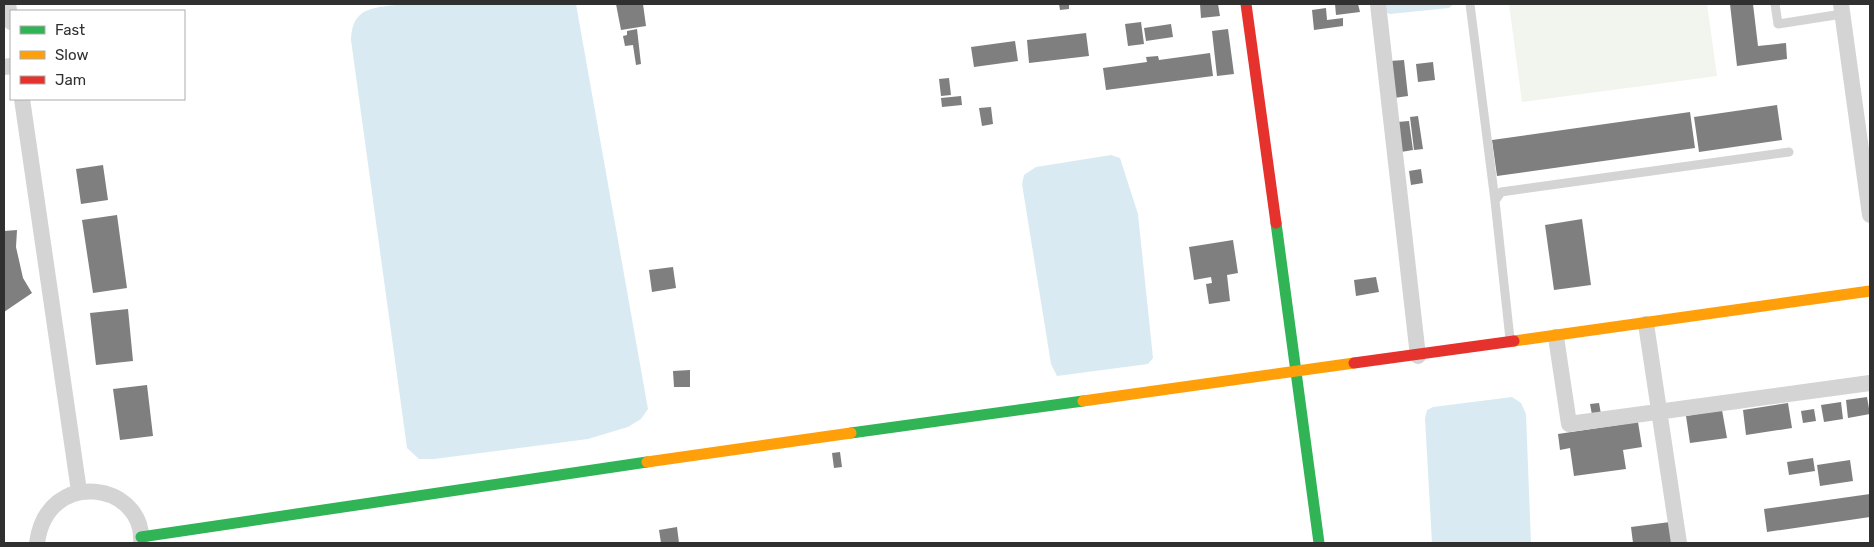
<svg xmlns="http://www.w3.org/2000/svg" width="1874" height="547" viewBox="0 0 1874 547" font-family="Rubik,sans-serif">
<rect width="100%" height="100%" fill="#fff"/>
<path fill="#f2f5ed" d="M1509,4h198l10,72 -195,26z"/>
<path fill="#daeaf3" d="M404,4h172l72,405 -7,10 -13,8 -40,12 -154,20h-15l-12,-11 -56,-408c1,-35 25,-32 53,-36z
M1385,4h69l-5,4 -59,6 -3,-1z
M1111,155l9,3 18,56 15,144 -5,6 -91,12 -6,-12 -29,-180 2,-9 12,-8z
M1512,397l9,6 5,11 5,129h-99l-7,-125 2,-8 6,-3z"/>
<path fill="#7f7f7f" d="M616,4h27l3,22 -25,4z
M1059,4h10v5l-9,1z
M1200,4h18l2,12 -19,2z
M1335,4h23l2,8 -24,3z
M1730,4h23l5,42 28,-3 1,16 -50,7z
M1326,8l1,12 16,-2v8l-29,4 -2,-20z
M1141,22l3,22 -16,2 -3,-22z
M1171,24l2,13 -27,4 -2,-13z
M637,29l4,35 -5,1 -3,-20 -8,1 -2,-10 4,-1v-4z
M1228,29l6,45 -17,2 -5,-45z
M1086,33l3,23 -60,7 -2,-23z
M1015,41l3,20 -44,6 -3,-20z
M1210,53l3,23 -107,14 -3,-22 44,-6 -1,-5 12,-1 1,4z
M1404,60l4,36 -14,2 -4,-37z
M1433,62l2,18 -17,2 -2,-18z
M949,78l2,17 -10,1 -2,-17z
M961,96l1,9 -20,2 -1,-9z
M1777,105l5,35 -83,12 -5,-35z
M991,107l2,17 -11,2 -3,-18z
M1690,112l5,36 -198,28 -5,-36z
M1418,116l5,33 -9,1 -4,-33z
M1409,121l4,29 -12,2 -4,-30z
M103,165l5,35 -27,4 -5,-35z
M1421,169l2,14 -12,2 -2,-14z
M117,215l10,73 -34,5 -11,-73z
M1582,219l9,66 -37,5 -9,-65z
M17,230l-1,17 7,31 9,15 -28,19v-81z
M1233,240l5,33 -11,2 3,26 -21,3 -3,-20 6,-1 -1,-6 -17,3 -5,-33z
M673,267l3,21 -24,4 -3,-22z
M1376,277l3,15 -23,4 -2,-16z
M128,309l5,52 -37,4 -6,-52z
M690,370v17h-16l-1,-16z
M147,385l6,51 -33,4 -7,-51z
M1867,397l3,17 -22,4 -2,-18z
M1841,402l2,17 -19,3 -3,-17z
M1599,403l2,11 -9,1 -2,-11z
M1788,403l4,25 -46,7 -3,-25z
M1814,409l2,12 -13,2 -2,-12z
M1722,410l5,28 -37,5 -4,-27z
M1638,422l4,25 -19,3 3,19 -52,7 -4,-28 -10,2 -2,-16z
M840,452l2,15 -8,1 -2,-15z
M1813,458l2,13 -26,4 -2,-13z
M1850,460l3,21 -33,5 -3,-21z
M1870,494v23l-103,15 -3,-23z
M1670,522l3,21h-40l-2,-16z
M677,527l2,16h-18l-2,-13z"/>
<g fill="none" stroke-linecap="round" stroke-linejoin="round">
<path stroke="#d4d4d4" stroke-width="9" d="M1470,4l25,197
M1775,4l3,20 64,-10
M1510,339l-15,-138 6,-9 288,-40"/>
<path stroke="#d4d4d4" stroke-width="16" d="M8,4l3,18
M1378,4l40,352
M1841,4l29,211
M4,67l7,-1
M22,99l57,392
M1646,324l33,219
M1556,337l13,87 301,-41
M37,543c10,-77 109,-60 104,0"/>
<path stroke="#30b455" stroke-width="11" d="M1276,223l43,320
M851,433l232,-32
M141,537l506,-75"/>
<path stroke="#ff9f0a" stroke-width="11" d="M1514,341l356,-50
M1083,401l271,-38
M647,462l204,-29"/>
<path stroke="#e5322d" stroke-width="11" d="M1246,4l30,219
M1354,363l160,-22"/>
</g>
<rect width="1874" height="547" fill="none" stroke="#303030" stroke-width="10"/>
<rect x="10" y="10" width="175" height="90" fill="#ffffff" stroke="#acacac"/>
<rect x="20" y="26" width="25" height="8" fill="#30b455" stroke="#acacac"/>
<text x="55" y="35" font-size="15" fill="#303030">Fast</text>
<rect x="20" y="51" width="25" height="8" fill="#ff9f0a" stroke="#acacac"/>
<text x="55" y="60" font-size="15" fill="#303030">Slow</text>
<rect x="20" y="76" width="25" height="8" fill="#e5322d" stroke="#acacac"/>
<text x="55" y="85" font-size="15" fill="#303030">Jam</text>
</svg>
